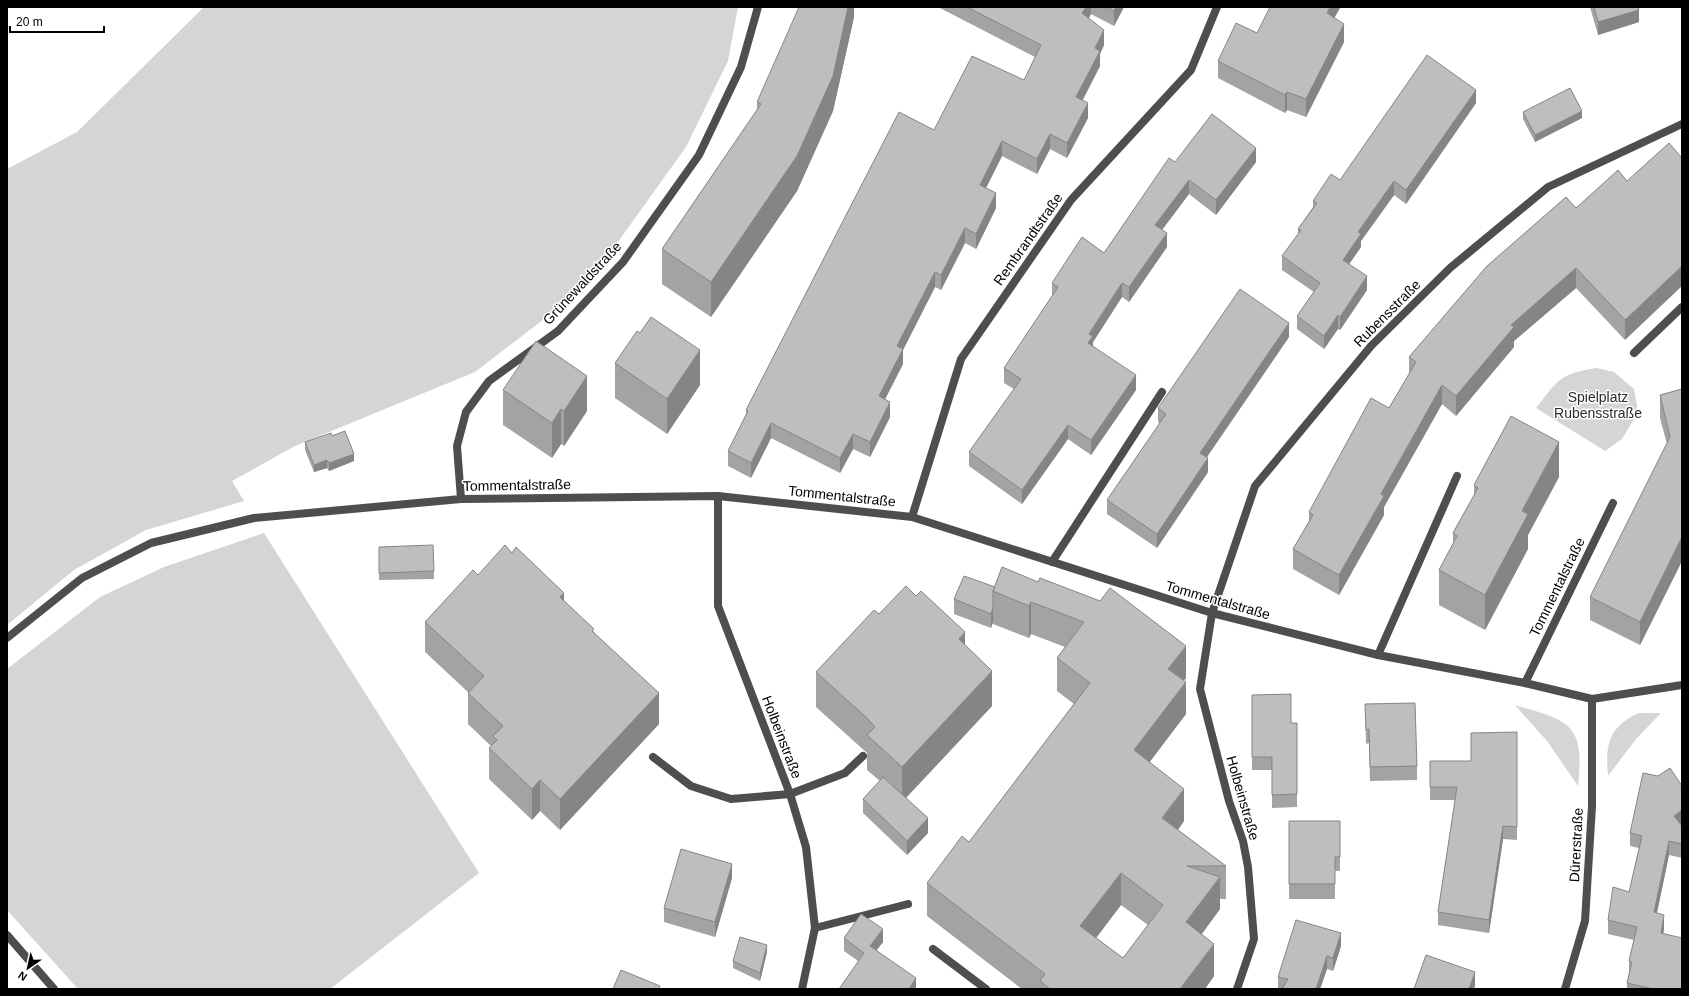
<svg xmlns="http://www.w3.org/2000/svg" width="1689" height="996" viewBox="0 0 1689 996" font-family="Helvetica,sans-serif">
<rect width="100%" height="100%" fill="#fff"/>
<path fill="#d5d5d5" d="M204,7h534l-10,54 -42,86 -76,106 -66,66 -69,53 -180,74 -63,35 12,20 -98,29 -72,40 -67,55v-456l70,-37z
M1597,368l17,4 20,17 3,17 -3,13 -12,20 -17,12 -69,-43c23,-29 23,-34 61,-40z
M264,533l215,340 -149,116h-252l-71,-79v-241l93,-72 64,-30z
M1515,705c55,16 70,19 63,81l-31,-45z
M1639,713h22l-25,26 -28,37c-3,-31 1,-50 31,-63z"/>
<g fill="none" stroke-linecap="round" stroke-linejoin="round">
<path stroke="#4e4e4e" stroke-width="8" d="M1634,353l48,-46
M1052,562l110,-170
M1378,655l79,-179
M1525,683l88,-180
M653,757l38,29 40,13 59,-5 55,-21 18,-17
M815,928l93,-24
M933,949l53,40"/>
<path stroke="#4e4e4e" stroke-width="8" d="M718,496v110l72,188 16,53 9,81 -13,61
M461,499l-4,-53 9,-34 23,-31 69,-50 65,-69 76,-107 42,-88 17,-60
M912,517l49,-158 110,-159 120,-130 26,-63
M7,638l75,-60 69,-35 103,-25 207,-19 257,-3 194,21 300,96 166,42 147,28 67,16 90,-14
M7,935l47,54
M1237,989l17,-50 -6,-72 -5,-26 -14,-40 -29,-112 12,-76 43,-127 116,-140 79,-78 98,-81 134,-63
M1565,989l20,-68 7,-115v-107"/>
</g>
<path fill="#a3a3a3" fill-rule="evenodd" d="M854,7v10l-21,94 -36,80 -86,126 -49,-33v-35l95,-139v-8z
M938,7h186l-10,19 -23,-12 -2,4 15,27 -4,9v12l-17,34 5,18 -21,40 -17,-9 -13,25 -35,-18 -16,32 10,20 -20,41 -11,-6 -24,47 -6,-3 -32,63v14l-18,35 5,18 -20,40 -17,-8 -13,24 -69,-35 -20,40 -23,-12v-15l18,-37v-4l188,-280 90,-50 11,-23z
M1340,7l-6,11 10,24 -38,75 -19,-7 -2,3 -67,-35v-17l39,-28z
M1590,7h48l1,15 -41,13z
M1476,103l-70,101 -12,-9 -33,46v6l-12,17 18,26 -27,40 -2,-1 -14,20 -27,-20v-13l17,-24 -32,-22v-14l16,-22v-5l15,-22v-6l27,-21z
M1523,112l59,6 -47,24 -12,-23z
M1175,162h81l-40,53 -27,-21 -27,36 5,17 -38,55 -7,-5 -29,45v4l43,44 -45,65 -23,-16 -46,65 -53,-38v-14l45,-63 -10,-6v-15l48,-72v-13l52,-30z
M1627,181l-2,159 -49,-52 -62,53v6l-58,69 -14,-12 -58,103v8l-45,80 -46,-26v-20l16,-28v-9l80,-104 20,-34v-17l167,-149z
M1289,337l-82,120 1,15 -51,76 -50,-34v-14l53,-77 -2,-1v-14z
M615,363l85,22 -33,49 -52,-36z
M1682,389v172l-42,84 -50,-25v-23l77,-153 -7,-26v-23z
M503,390l84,21 -23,35 -3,-2 -9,14 -49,-33z
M332,436l22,25 -25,10 -2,-3 -13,4 -9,-22v-8z
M1559,477l-31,58v14l-43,81 -46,-25v-35l14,-26v-11l21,-37v-11z
M379,547l55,24v8l-55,1z
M512,553l52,48 30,31 65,92 -99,106 -20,-19 -8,9 -43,-41v-31l2,-2 -23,-22v-31h1l-44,-41v-30l53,-47z
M1002,567l184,111 -2,2 2,34 -37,48 35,59 -6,9 48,36v33h-6v10l-18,25 12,42 -9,13h-183l-95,-73v-33l42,-41 105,-138 -17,-13v-33l8,-11 -34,-13 -2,4 -36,-14v-2l-2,6 -37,-14v-15l41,-12zM1121,905l27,20 -25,33 -27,-20z
M879,614l86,31 27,61 -86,92 22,35 -21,22 -44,-42v-14l17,-18 -13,-11v-17l-51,-46v-35z
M1252,695l39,28h6v84l-25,1v-38h-20z
M1365,704l52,62v14l-47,1 -1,-38 -3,1z
M1517,732v108l-14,-1 -14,94 -51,-8v-13l17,-112h-25v-39h41z
M1289,821h51v50h-5v28h-46z
M1680,824l2,2v32l-13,-3 -12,58 7,16 -1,4 19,56h-55v-6l2,-9v-13l5,-21 -26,-6v-14l21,-28 10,-44 -9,-2v-13z
M732,878l-17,59 -51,-15v-14z
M844,938l39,4 -7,8 40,39 -58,-28 -14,-10z
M1341,946l-8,25 -6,-2 -7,20h-42v-12z
M767,952l-7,29 -27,-13v-7z"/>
<path fill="#858585" d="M848,7h6v10l-21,94 -36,80 -86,126v-35z
M1086,7h5v7l-9,14v-15z
M1116,7h8l-10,19v-15z
M1330,7h10v1l-13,23v-18z
M1639,10v12l-41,13v-13z
M1344,24v18l-38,75v-18z
M1104,30v15l-4,9v12l-24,46v-15l19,-49z
M1476,90v13l-70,101v-14z
M1287,92v18l-2,3v-18z
M1088,103v15l-21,40v-15z
M1582,111v7l-47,24v-7z
M1050,134v15l-13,25v-15z
M1002,141v15l-22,44v-15z
M1256,148v14l-40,53v-15z
M1189,180v14l-34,45v-14z
M1394,181v14l-33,46v6l-18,26v-13l15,-28z
M996,193v15l-20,41v-15z
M965,228v15l-24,47v-15z
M1167,233v14l-38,55v-15z
M1682,266v20l-57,54v-20z
M1576,268v20l-62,53v6l-58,69v-20l55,-71z
M935,272v15l-32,63v14l-24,47v-15l18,-50z
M1367,276v14l-27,40v-13z
M1122,283v14l-29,45v9l-5,-8 1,-9z
M1338,315v14l-14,20v-13z
M1289,323v14l-89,130v-14z
M700,350v35l-33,49v-35z
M1136,375v15l-45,65v-15z
M587,376v35l-23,35v-35z
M1442,385v19l-58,103v8l-45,80v-20l42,-81z
M890,402v15l-20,40v-15z
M561,409v35l-9,14v-35z
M771,423v15l-20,40v-15z
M1068,425v14l-46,65v-14z
M853,434v15l-13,24v-15z
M1559,442v35l-31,58v14l-43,81v-35l37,-84z
M354,454v7l-25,10v-8z
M1208,458v14l-51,76v-14z
M327,460v8l-13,4v-7z
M1682,537v24l-42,84v-23z
M564,593v30l-4,-26z
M1031,602v32l-2,4v-32z
M993,608v14l-2,6v-14z
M965,632v35l-6,-28z
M1186,646v32l-18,23v-32z
M992,671v35l-90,96v-35z
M1186,682v32l-52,69v-33z
M659,693v31l-99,106v-31z
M540,780v31l-8,9v-31z
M1184,789v32l-22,30v-33z
M1682,810v13l-8,6v-13z
M928,818v15l-21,22v-14z
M1503,826v13l-14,94v-13z
M1669,841v14l-15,71v-14z
M732,864v14l-17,59v-15z
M1121,873v32l-41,54v-33z
M1220,877v32l-34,46v-33z
M1664,915v14l-3,17v-13z
M883,929v13l-13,17v-13z
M1341,933v13l-8,25v-13z
M1214,944v32l-9,13h-25z
M767,945v7l-7,29v-8z
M1327,956v13l-7,20h-4z
M1475,972v14l-1,3h-5z
M916,978v11h-7z"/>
<path fill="#bebebe" stroke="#858585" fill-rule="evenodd" d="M799,7h49l-15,69 -36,80 -86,126 -49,-33 99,-145 -4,-2z
M967,7h119l-4,6 22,17 -9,18 5,3 -24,46 12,6 -21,40 -17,-9 -13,25 -35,-18 -22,44 16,8 -20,41 -11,-6 -24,47 -6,-3 -38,74 6,3 -24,47 11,6 -20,40 -17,-8 -13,24 -69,-35 -20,40 -23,-12 20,-40 -2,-1 153,-298 35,18 38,-74 52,24 17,-35z
M1107,7h9l-2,4z
M1270,7h60l-3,6 17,11 -38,75 -19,-7 -2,3 -67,-34 18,-38 21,10z
M1594,7h44l1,3 -41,12z
M1427,55l49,35 -70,100 -12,-9 -36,51 3,2 -18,26 24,16 -27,41 -2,-2 -14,21 -27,-20 23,-33 -38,-27 19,-26 -3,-1 19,-26 -4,-2 18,-27 9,6z
M1570,88l12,23 -47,24 -12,-23z
M1212,114l44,34 -40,52 -27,-20 -34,45 12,8 -38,54 -7,-4 -33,51 4,2 -5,7 48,32 -45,65 -23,-15 -46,65 -53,-38 52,-73 -17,-11 54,-81 -6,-4 30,-46 22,16 65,-95 6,4z
M1669,143l13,15v108l-57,54 -49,-52 -65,57 3,2 -58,69 -14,-11 -61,109 3,2 -45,79 -46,-26 20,-34 -4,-3 62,-114 18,10 27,-46 -7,-5 78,-91 79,-69 10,11 42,-38 9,11z
M1240,289l49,34 -89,130 8,5 -51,76 -50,-34 59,-86 -8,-6z
M651,317l49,33 -33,49 -52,-36 22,-32 3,2z
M536,341l51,35 -23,35 -3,-2 -9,14 -49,-33z
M1682,389v148l-42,85 -50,-25 80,-160 -10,-42z
M1511,416l48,26 -37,69 6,3 -43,81 -46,-25 18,-34 -4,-3 25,-45 -4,-3z
M345,431l9,23 -25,9 -2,-3 -13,5 -9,-23 26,-9 1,3z
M433,545l1,26 -55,2v-26z
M505,545l7,8 4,-6 48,46 -4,4 34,32 -2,2 67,62 -99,106 -20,-19 -8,9 -43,-41 8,-8 -4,-4 10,-10 -35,-33 16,-17 -59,-54 48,-52 5,5z
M1002,567l36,15 2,-4 60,23 10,-13 76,58 -18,23 18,13 -52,68 50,39 -22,29 64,48h-39l33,11 -34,45 28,22 -34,45h-130l-10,-8 5,-7 -118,-91 35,-47 7,6 121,-159 -33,-25 27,-36 -53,-20 -2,4 -36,-15zM1121,873l42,32 -40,53 -43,-32z
M964,576l31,11 -2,4v17l-2,6 -37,-15z
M906,586l10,10 5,-5 44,41 -6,7 33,32 -90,96 -35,-32 8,-8 -8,-9 -51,-46 58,-62 5,4z
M1291,694v29h6v71l-25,1v-38h-20v-62z
M1415,703l2,63 -47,1 -1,-38 -3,1 -1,-26z
M1517,732v95l-14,-1 -14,94 -51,-8 19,-125h-27v-26h41v-28z
M1670,768l12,18v24l-8,6 8,10v18l-13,-3 -15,71 10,3 -3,18 21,5v51h-29l-26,-6 5,-21 -3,-1 8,-34 -29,-7 5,-33 16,5 13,-56 -12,-3 13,-60 15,3z
M883,777l45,41 -21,23 -44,-42z
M1289,821h51v36h-5v27h-46z
M681,849l51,15 -17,58 -51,-14z
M861,914l22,15 -13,17 46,32 -7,11h-70l25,-36 -20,-15z
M1296,920l45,13 -8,25 -6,-2 -11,33h-34l6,-10 -10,-2z
M740,937l27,8 -7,28 -27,-12z
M1426,955l49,17 -6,17h-55z
M621,970l39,16 -1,3h-46z"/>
<g text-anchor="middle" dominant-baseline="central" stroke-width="3" stroke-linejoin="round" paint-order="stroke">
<g font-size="14" fill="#000" stroke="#fff">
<text transform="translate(1028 239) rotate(-55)">Rembrandtstraße</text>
<text transform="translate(582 283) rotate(-47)">Grünewaldstraße</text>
<text transform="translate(1387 313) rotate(-45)">Rubensstraße</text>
<text transform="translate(517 485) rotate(-1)">Tommentalstraße</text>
<text transform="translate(842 496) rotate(6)">Tommentalstraße</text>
<text transform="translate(1557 587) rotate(-64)">Tommentalstraße</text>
<text transform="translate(1218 600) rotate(16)">Tommentalstraße</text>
<text transform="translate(782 737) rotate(69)">Holbeinstraße</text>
<text transform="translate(1243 798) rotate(74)">Holbeinstraße</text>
<text transform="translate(1576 845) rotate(-87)">Dürerstraße</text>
</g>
<g font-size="14" fill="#2c2c2c" stroke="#fff">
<text x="1598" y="397">Spielplatz<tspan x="1598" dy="16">Rubensstraße</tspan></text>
</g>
</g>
<rect width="1689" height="996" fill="none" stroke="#000000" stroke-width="16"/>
<g transform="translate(28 968) rotate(214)" stroke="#ffffff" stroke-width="3" paint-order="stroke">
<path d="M0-3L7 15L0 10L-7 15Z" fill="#000000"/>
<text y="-6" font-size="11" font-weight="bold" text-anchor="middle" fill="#000000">N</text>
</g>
<path d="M10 26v6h94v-6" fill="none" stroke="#000000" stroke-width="2"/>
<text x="16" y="26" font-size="12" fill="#000000" stroke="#ffffff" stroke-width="3" paint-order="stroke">20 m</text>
</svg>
